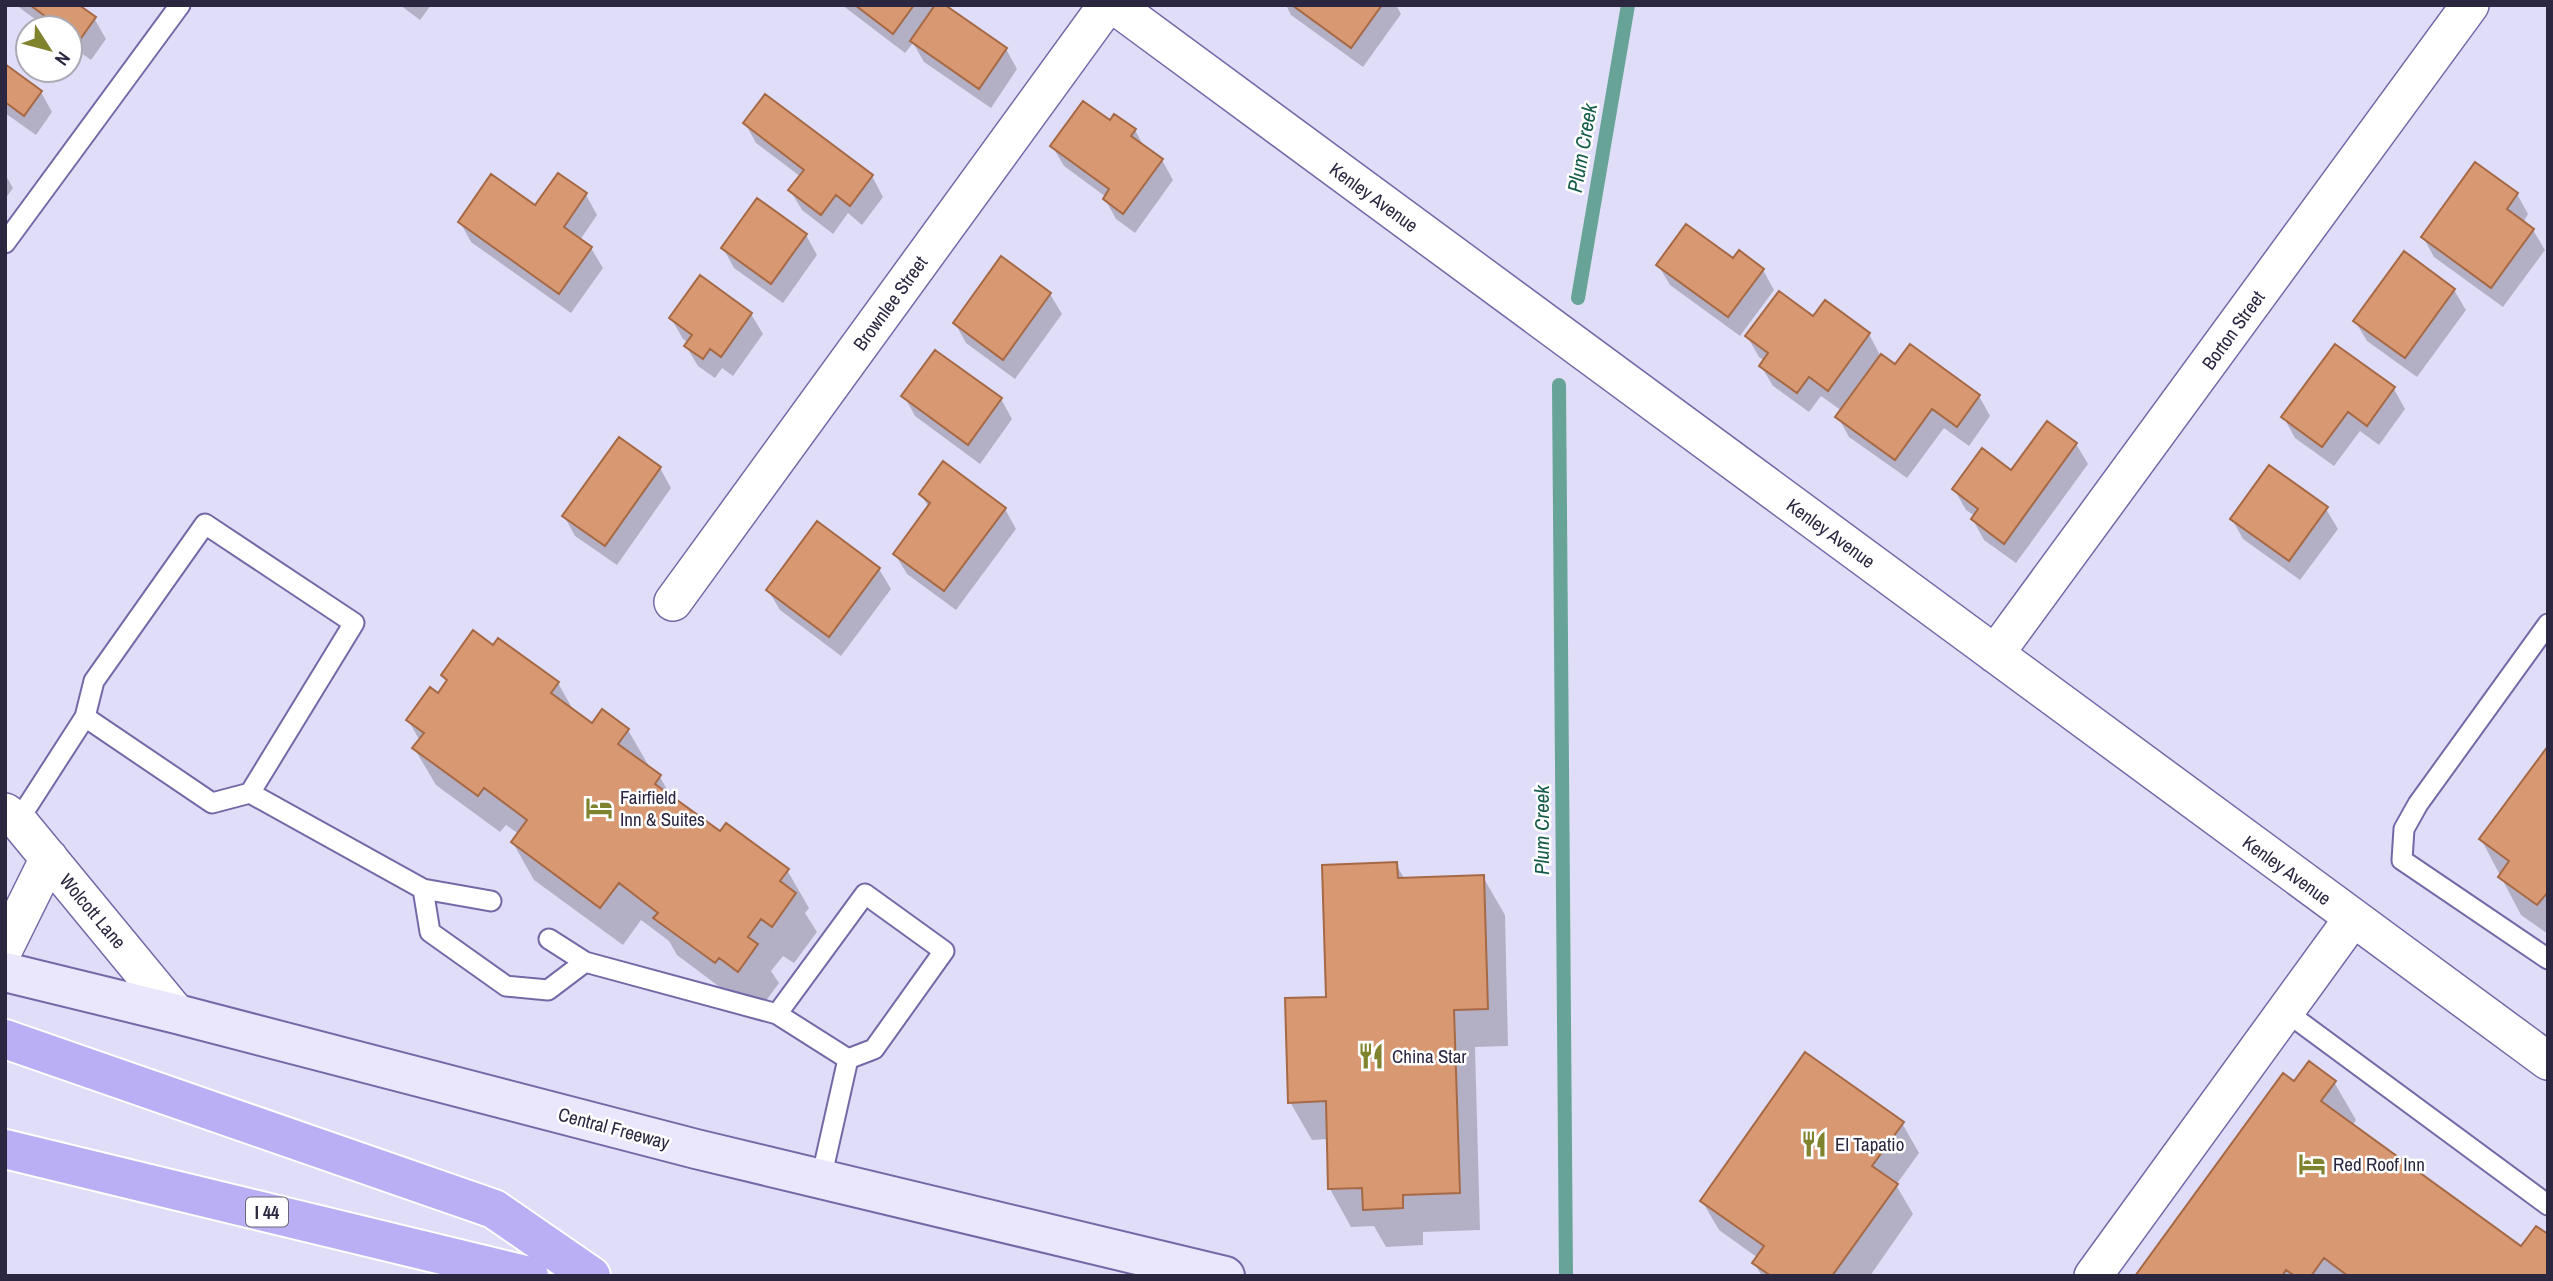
<svg xmlns="http://www.w3.org/2000/svg" width="2553" height="1281" viewBox="0 0 2553 1281" font-family="'Archivo Narrow',sans-serif">
<rect width="100%" height="100%" fill="#e0ddf8"/>
<path fill="#0003" d="M16,5h60l18,13 12,21 -15,21 -21,-15v-17h-23z
M400,5h31l-11,15z
M842,5h92l72,44 11,20 -26,39 -67,-46 -11,-19 -8,10z
M1286,5h110l5,9 -38,53 -72,-52z
M5,66l36,26 11,20 -16,23 -31,-22z
M745,123l127,53 11,21 -21,28 -14,-12 -15,21 -31,-24 -12,-20 11,-13 -45,-34z
M1135,130l9,17 18,13 11,20 -38,53 -19,-14 -11,-20 1,-2 -42,-31 -12,-20z
M5,174l8,14 -8,11z
M2517,194l11,20 -5,9 10,7 12,20 -42,57 -69,-50 -11,-20z
M586,195l11,20 -17,25 11,8 12,20 -32,45 -100,-71 -11,-20z
M806,235l11,20 -34,48 -49,-35 -11,-20z
M1733,261l30,9 11,20 -34,46 -70,-51 -12,-20z
M2454,290l12,20 -49,67 -50,-36 -12,-20z
M1050,294l12,20 -47,65 -49,-36 -11,-20z
M751,314l12,20 -30,42 -11,-8 -7,10 -17,-12 -12,-20 3,-3 -6,-4 -12,-21z
M1814,318l55,16 11,21 16,12 83,29 11,20 -21,30 -25,-18 -37,50 -58,-41 -11,-20 4,-6 -21,-15 -12,16 -36,-26 -12,-20 4,-5 -6,-4 -12,-21z
M2394,389l11,20 -26,36 -19,-14 -26,35 -39,-28 -11,-20z
M904,396l97,3 11,20 -32,45 -65,-48z
M2076,444l12,20 -72,99 -32,-23 -11,-20 2,-4 -9,-6 -12,-21 58,-17z
M660,468l11,20 -54,77 -42,-29 -11,-20z
M921,494l84,15 11,20 -60,81 -49,-36 -12,-20 34,-46z
M2326,509l12,20 -38,51 -57,-41 -11,-20z
M879,569l12,20 -50,67 -61,-46 -12,-20z
M493,647l65,36 17,30 17,12 36,5 22,38 10,9 13,23 47,34 67,36 22,38 -4,5 12,19 -23,31 -11,-7 -12,15 8,12 -19,26 -23,-9 -60,-45 -8,-14 -28,-21 -18,25 -89,-65 -21,-37 6,-9 -13,-9 -6,7 -64,-47 -22,-37 6,-7 -12,-21 30,-25 9,-12 -4,-8z
M2548,749v185l-27,-19 -40,-76z
M1396,864l9,16 78,-3 22,38 3,131 -33,1 5,183 -57,2v13l-37,2 -12,-21 -23,1 -21,-38 -2,-50 -16,1 -22,-38 37,-103z
M2334,1082l22,38 -4,6 170,122 26,28h-411l158,-192z
M1902,1123l17,30 -23,32 17,29 -43,62h-108l-8,-13 4,-5 -39,-28 -17,-29z"/>
<g fill="none" stroke-linecap="round" stroke-linejoin="round">
<path stroke="#67a497" stroke-width="14" d="M1578,298l50,-293
M1559,385l7,891"/>
</g>
<path fill="#d89872" stroke="#a66945" stroke-width="2" d="M30,5h49l17,12 -17,24 -9,-6v-7h-9z
M855,5h59l-21,29z
M935,5h10l62,43 -28,41 -69,-48z
M1292,5h90l-31,43z
M5,64l37,27 -18,25 -19,-14z
M765,94l108,81 -23,31 -14,-11 -15,20 -33,-25 16,-20 -61,-47z
M1083,101l27,19 4,-6 22,15 -5,7 32,23 -40,55 -20,-15 6,-10 -59,-43z
M2475,162l43,31 -11,16 27,20 -43,59 -70,-51z
M558,173l29,20 -23,34 28,20 -33,47 -101,-72 33,-48 44,31z
M757,198l50,36 -36,50 -50,-36z
M1686,224l47,34 6,-8 25,19 -36,48 -72,-52z
M2404,251l51,38 -50,69 -52,-37z
M1001,256l50,37 -48,67 -50,-37z
M700,275l52,38 -31,44 -11,-8 -7,10 -19,-13 8,-11 -23,-17z
M1779,291l34,25 12,-16 45,33 -42,58 -19,-14 -12,16 -38,-27 9,-13 -23,-17z
M1910,344l70,51 -23,32 -25,-18 -37,51 -60,-43 46,-63 14,10z
M2335,344l60,43 -28,39 -19,-14 -26,35 -41,-30z
M935,350l67,48 -34,47 -67,-49z
M2047,421l30,22 -73,101 -33,-25 7,-10 -26,-20 30,-41 29,22z
M619,437l42,30 -56,79 -43,-30z
M943,461l63,47 -62,83 -51,-37 37,-51 -11,-9z
M2269,465l59,42 -39,54 -59,-42z
M817,521l63,47 -51,69 -63,-47z
M473,630l20,15 5,-7 61,44 -8,11 41,30 10,-14 27,20 -11,15 43,31 -6,9 65,47 6,-8 63,46 -9,12 16,12 -24,34 -11,-8 -13,18 10,7 -20,28 -19,-14 -4,5 -62,-45 5,-5 -39,-30 -19,25 -89,-66 16,-22 -43,-32 -6,8 -66,-48 12,-15 -18,-13 24,-33 8,6 9,-13 -6,-5z
M2548,746v146l-11,13 -39,-28 11,-16 -30,-22z
M1397,862l1,16 86,-3 4,134 -34,1 6,183 -57,2v13l-40,2 -1,-22 -34,1 -2,-88 -38,2 -3,-105 41,-1 -4,-132z
M1805,1052l99,70 -32,44 26,18 -66,92h-61l-19,-13 12,-17 -64,-45z
M2309,1061l27,20 -15,20 200,145 15,-20 12,8v42h-200l-24,-18 -13,18h-16l-9,-6 -4,6h-147l148,-203 11,8z"/>
<g fill="none" stroke-linecap="round" stroke-linejoin="round">
<g stroke="#7469a6" stroke-width="23">
<path id="lane" d="M5,243l175,-238
M2548,624l-130,180 -14,25 -2,31 146,99
M250,793l-38,10 -127,-86 9,-36 111,-157 149,99 -104,170 173,96 68,12
M18,821l67,-104
M423,889l7,43 76,54 42,4 37,-28
M549,939l36,23 192,52
M2285,1011l263,194
M821,1179l27,-120 26,-10 70,-98 -79,-57 -88,120 71,45"/>
</g>
<g stroke="#7469a6" stroke-width="40">
<path id="street" d="M1114,5l1434,1056
M673,602l434,-597
M1995,654l475,-649
M5,812l13,9 159,193
M5,947l44,-89
M2093,1276l260,-358"/>
</g>
<g stroke="#7469a6" stroke-width="42">
<path id="secondary" d="M5,972l172,42 519,135 529,127"/>
</g>
<g stroke="#fff" stroke-width="42">
<path id="highway" d="M5,1039l489,170 97,67
M5,1149l524,127"/>
</g>
<use href="#lane" stroke="#fff" stroke-width="19"/>
<use href="#street" stroke="#fff" stroke-width="37"/>
<use href="#secondary" stroke="#eae7fc" stroke-width="38"/>
<use href="#highway" stroke="#baaff5" stroke-width="38"/>
</g>
<defs>
<g id="hotel-bare" transform="scale(2.1)"><path d="M-6-4.5h1.5V1H6V5H4.5V3h-9V5H-6ZM-4 0a1.8 1.8 0 1 1 3.6 0ZM.5 0V-2.5h3Q6-2.5 6 0Z" fill="#80832d" stroke="#fff" stroke-width="2.5" paint-order="stroke"/></g>
<g id="restaurant-bare" transform="scale(2.1)"><path d="M-5-6h1v4h1v-4h1v4h1v-4h1v5L-1.5 .5V6h-2V.5L-5-1ZM5-6V6H3V1.5H1.5Q1.5-4 5-6Z" fill="#80832d" stroke="#fff" stroke-width="2.5" paint-order="stroke"/></g>
</defs>
<g fill-rule="evenodd">
<use href="#hotel-bare" x="599" y="808"/>
<use href="#restaurant-bare" x="1371" y="1056"/>
<use href="#restaurant-bare" x="1814" y="1144"/>
<use href="#hotel-bare" x="2312" y="1164"/>
</g>
<g text-anchor="middle" dominant-baseline="central" stroke-width="5" stroke-linejoin="round" paint-order="stroke">
<rect fill="#fff" stroke="#6b687a" stroke-width="2" x="246" y="1197.5" width="42" height="29" rx="5"/>
<g font-size="18" font-weight="bold" fill="#2c2741">
<text x="267" y="1212">I 44</text>
</g>
<g font-size="19" fill="#2c2741" stroke="#fff">
<text transform="translate(1374 197) rotate(36)">Kenley Avenue</text>
<text transform="translate(890 303) rotate(-54)">Brownlee Street</text>
<text transform="translate(2233 330) rotate(-54)">Borton Street</text>
<text transform="translate(1831 533) rotate(36)">Kenley Avenue</text>
<text transform="translate(2287 870) rotate(36)">Kenley Avenue</text>
<text transform="translate(93 911) rotate(50)">Wolcott Lane</text>
<text transform="translate(614 1128) rotate(15)">Central Freeway</text>
</g>
<g font-size="19" fill="#2c2741" stroke="#fff" text-anchor="start">
<text x="620" y="797">Fairfield<tspan x="620" dy="22">Inn &amp; Suites</tspan></text>
<text x="1392" y="1056">China Star</text>
<text x="1835" y="1144">El Tapatio</text>
<text x="2333" y="1164">Red Roof Inn</text>
</g>
<g font-size="21" font-style="italic" fill="#155c4a" stroke="#fff">
<text transform="translate(1582 148) rotate(-80)">Plum Creek</text>
<text transform="translate(1541 830) rotate(-90)">Plum Creek</text>
</g>
</g>
<rect width="2553" height="1281" fill="none" stroke="#2c2741" stroke-width="14"/>
<g transform="translate(49 49) rotate(126)"><circle r="33" fill="#ffffff" stroke="#aba9b3" stroke-width="2"/>
<path d="M0-5L12 26L0 18L-12 26Z" fill="#80832d"/>
<text y="-10" font-size="19" font-weight="bold" text-anchor="middle" fill="#2c2741">N</text>
</g>
</svg>
